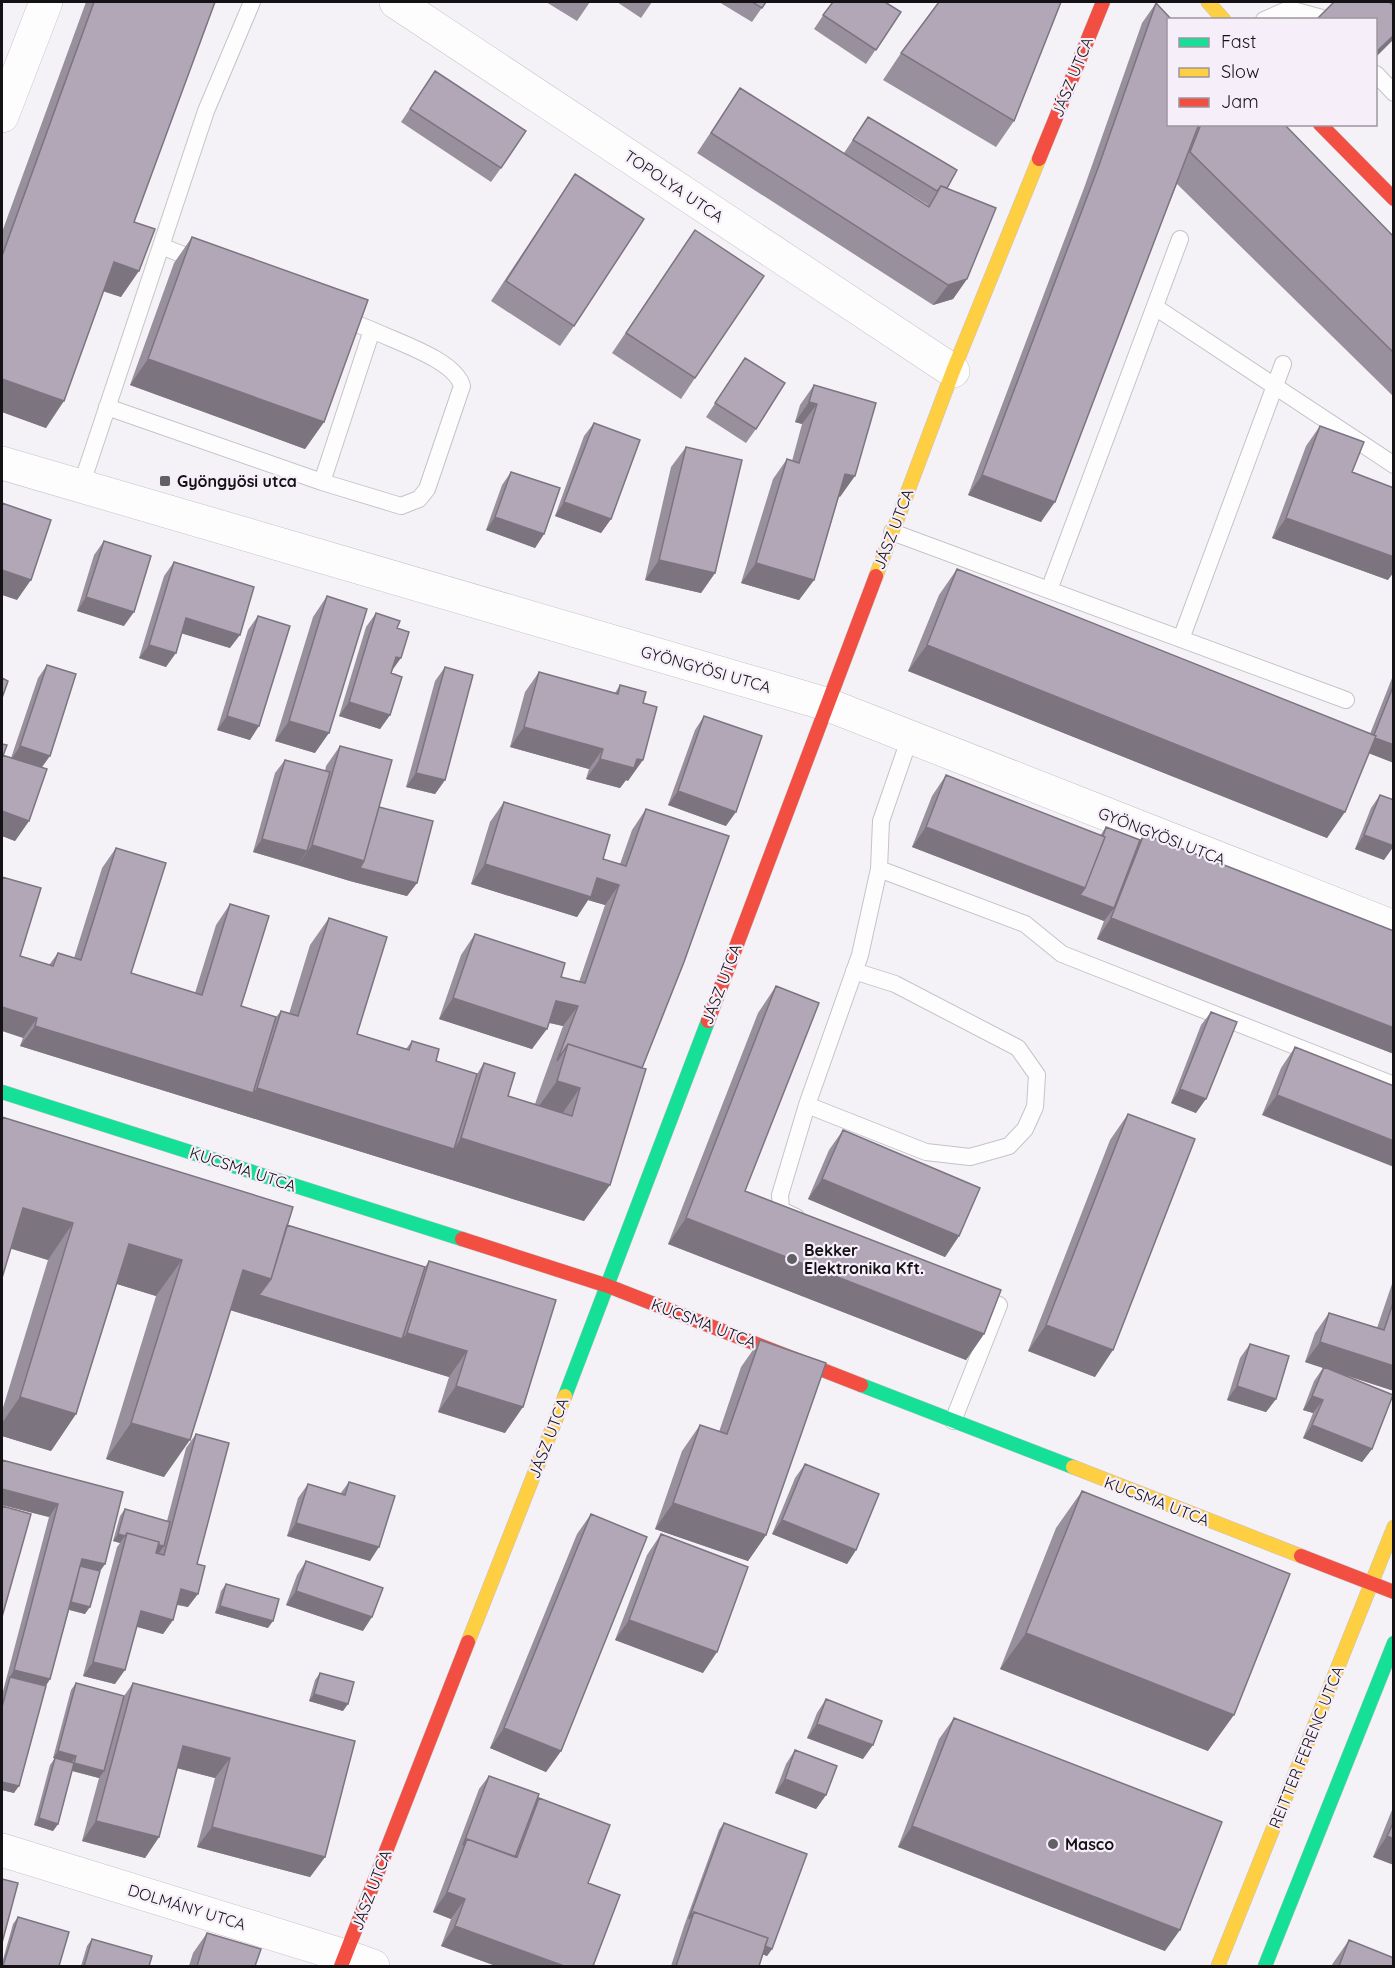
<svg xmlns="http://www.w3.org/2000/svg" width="1395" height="1968" viewBox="0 0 1395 1968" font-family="Quicksand,sans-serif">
<rect width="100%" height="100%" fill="#f5f2f7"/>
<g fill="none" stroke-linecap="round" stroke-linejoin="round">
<g stroke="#c5c3c7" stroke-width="18">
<path id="lane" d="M1264,20l25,-11 33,9
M1376,74l18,19
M161,246l40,16
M1155,307l239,158
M107,407l215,75 50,-152 -33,-13
M322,482l79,24 18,-7 8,-10 35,-103c-7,-26 -65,-44 -90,-56
M81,486l125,-375 46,-109
M892,532l454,168
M1049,590l131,-351
M1181,639l102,-275
M879,869l146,55 37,30 332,131
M807,1105l119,47 44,5 39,-11 16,-17 10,-22 2,-32 -19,-27 -123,-64 -41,-13
M796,1217l-15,-7 -1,-15 27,-90 53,-150 19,-86 2,-48 29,-84
M953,1421l46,-116 -23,-10"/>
</g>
<g stroke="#c5c3c7" stroke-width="34">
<path id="street" d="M396,2l557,369
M2,116l44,-114
M2,463l824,241 568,223
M2,1850l343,106 28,10"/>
</g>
<g stroke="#c5c3c7" stroke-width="15">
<path id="fast" d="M2,1092l460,147
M861,1385l212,82
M565,1396l143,-375
M1265,1966l129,-323"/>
</g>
<g stroke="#c5c3c7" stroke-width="15">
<path id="slow" d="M1208,2l16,18
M876,576l77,-205 86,-212
M1073,1467l228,89
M468,1642l97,-246
M1218,1966l176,-439"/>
</g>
<g stroke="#c5c3c7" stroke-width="15">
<path id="jam" d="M1320,124l74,75
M1039,159l64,-157
M708,1021l168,-445
M462,1239l146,47 253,99
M1301,1556l93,36
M341,1966l127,-324"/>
</g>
<use href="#lane" stroke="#fefdfe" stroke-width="16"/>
<use href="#street" stroke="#fefdfe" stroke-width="33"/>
<use href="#fast" stroke="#16e098" stroke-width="14"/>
<use href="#slow" stroke="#ffcf43" stroke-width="14"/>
<use href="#jam" stroke="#f24e42" stroke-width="14"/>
</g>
<path fill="#98909d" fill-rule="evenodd" d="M86,2h129l-81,220 -13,75 -17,-6 -58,137 -44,-16v-180z
M546,2h44l-13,19z
M617,2h35l-11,16z
M719,2h47l-14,20z
M832,2l69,10 -35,52 -52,-35z
M1156,3l12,121h116l110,113v160l-217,-213 -136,338 -73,-27 116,-307 58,-165z
M901,53l113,68 -18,26 -113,-67z
M435,71l66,97 -10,14 -90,-60z
M740,88l104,65 24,-36 79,71 20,91 -14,20 -20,6 -236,-152zM887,180l41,25 -1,1z
M575,174l-1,152 -14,20 -69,-45z
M695,230v148l-14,21 -69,-46z
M192,237l132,185 -19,27 -175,-64 44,-122z
M745,358l11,71 -10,14 -40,-26z
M814,385l26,112 -1,-1 -25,84 -15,20 -58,-17 32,-104 14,-20 5,2 10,-37 -7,-2 5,-17z
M594,423l17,96 -10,14 -46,-17 29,-80z
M1320,426l32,46 36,108 -116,-42 34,-92z
M686,447l29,126 -14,20 -56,-13 26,-113z
M511,472l33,62 -9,14 -49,-18 16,-45z
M104,541l20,85 -47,-15 17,-56z
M174,562l56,86 -48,-15 -16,34 -27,-9 25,-82z
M957,569l413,165 24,-61v90l-25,-10 -42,85 -419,-167 31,-76z
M327,596l-12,157 -40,-12 38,-124z
M376,613l21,15 -5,44 -2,43 -10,14 -41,-13 27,-89z
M258,616l-8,124 -33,-10 31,-100z
M47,665l-6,103 -12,53 -14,20 -13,-5v-92l1,12 8,2 27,-80z
M445,667v113l-10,14 -29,-7 29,-106z
M539,672l76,21 5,-8 23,18 -15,78 -2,-1 -6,8 -34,-9 3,-10 -79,-22 15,-55z
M704,716l22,110 -58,-21 27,-75z
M340,746l39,61 38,76 -10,13 -57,-15 -97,-29 22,-79 10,-13 40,11 1,-5z
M946,775l154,61 6,-9 34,13 4,-6 250,97v123l-297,-115 7,-18 -192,-74 20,-51z
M1380,795l4,65 -29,-11 16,-41z
M504,802l99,57 17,5 12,-34 14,-21 -4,259 -58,153 -564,-175 29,-81 9,-12 16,5 28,-90 14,-20 15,125 64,20 21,-68 14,-21 11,102 35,11 5,-6 8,3 21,-69 19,-27 28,116 49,15 6,-8 24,20 41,13 7,-11 24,33 27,8 8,-23 20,-55 -14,-3 -17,26 -93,-30 22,-64 14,-21 86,43 18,5 26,-77 -17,-5 -11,17 -106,-33 19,-62z
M776,986l-31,205 239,143 -18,26 -298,-116 90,-231z
M1211,1012l-15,101 -25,-10 30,-78z
M1295,1047l99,39 -132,29 19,-47z
M1128,1114l-33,263 -67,-26 82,-211z
M2,1117l285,108 138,42 4,-6 76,172 -67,-21 11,-35 -219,-67 -66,167 -58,-18 50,-163 -39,-12 -41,130 -25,37 -49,-15v-25l46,-151 -37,-12z
M843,1130l116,106 -14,21 -137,-58 21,-49z
M1394,1278v113l-58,-19 36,77 -10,13 -59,-24 10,-25 -10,-3 11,-29 9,-13 -18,-6 10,-29 14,-20 48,15z
M760,1340l6,195 -18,26 -93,-32 27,-78 18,-26 19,7 22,-65z
M1250,1344l26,55 -10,13 -39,-12 13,-42z
M196,1434l1,130 -9,43 -11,-2 -4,15 -10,14 -26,-7 -22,57 -32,-8 34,-129 3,-4 -7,-2 7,-25 5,-7 42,12 19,-73z
M2,1460l121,32 -18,72 -5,7 -15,43 -16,-4 -19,69 -4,7 -32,107 -12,-3v-95l47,-178 -47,-12z
M805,1464l51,86 -9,14 -75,-30 23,-56z
M349,1482l21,79 -83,-25 11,-38 10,-14 32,10z
M1082,1491l126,260 -208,-82 56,-141z
M591,1514l-30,237 -15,21 -56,-24 87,-214z
M661,1534l42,139 -88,-33 32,-85z
M306,1561l57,70 -77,-26 11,-30z
M226,1584l42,44 -53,-15 6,-22z
M320,1673l23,38 -34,-10 6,-21z
M76,1683l48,13 9,-13 222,58 -30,116 -15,20 -113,-30 18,-69 -38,-10 -18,69 -14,21 -63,-17 17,-63 -27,-7 -14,53 -5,7 -19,-6 16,-60 5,-7h-2l18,-68z
M826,1699l37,60 -56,-21 10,-25z
M954,1718l211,233 -267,-104 41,-108z
M795,1750l31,45 -10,14 -41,-16 11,-29z
M489,1776l46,28 4,-6 49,85 5,83h-97l-55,-20 10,-27 -18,-7 46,-123z
M1394,1805v60l-21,-8z
M724,1823l48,126 -5,7 -4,-2 -4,12h-88l13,-40 35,-96z
M18,1917l41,49h-57v-3l11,-39z
M207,1933l48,33h-66l4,-13z
M92,1939l57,27h-68l6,-20z
M1349,1940l45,26h-63z"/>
<path fill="#7c7580" d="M1394,35v4l-18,18v-5z
M114,262l25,9 -18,26 -25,-8z
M967,279l-14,20 -20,6 15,-20z
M148,359l176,63 -19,27 -175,-64z
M2,379l62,22 -18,27 -44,-16z
M809,402l8,2 -15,20 -7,-2z
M845,474l10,2 -15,21 -9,-3z
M982,475l73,27 -14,20 -73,-27z
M564,502l47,17 -10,14 -46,-17z
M495,517l49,17 -9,14 -49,-18z
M1286,518l108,39v15l-6,8 -116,-42z
M659,560l56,13 -14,20 -56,-13z
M756,563l58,17 -15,20 -58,-17z
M2,570l29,10 -14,20 -15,-5z
M86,597l48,15 -10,14 -47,-15z
M186,618l54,17 -10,13 -53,-16z
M149,645l27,8 -10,14 -27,-9z
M927,645l418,167 -18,26 -419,-167z
M396,657l5,1 -10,14z
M349,702l41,13 -10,14 -41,-13z
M227,716l32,10 -9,14 -33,-10z
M289,721l40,12 -14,20 -40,-12z
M524,727l79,22 -14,20 -79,-22z
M1373,737l21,8v18l-31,-12z
M20,746l30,10 -10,14 -29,-10z
M600,759h37l6,1 -15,21 -2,-1 -6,8 -34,-9z
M416,773l29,7 -10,14 -29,-7z
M678,791l58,21 -10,14 -58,-21z
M2,811l27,10 -14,20 -13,-5z
M926,827l159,61 29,20 -10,13 -192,-74z
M1364,835l30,11 -10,14 -29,-11z
M262,839l45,12 -9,14 -45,-13z
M312,845l52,16 53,22 -10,13 -57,-15 -52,-16z
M485,864l112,14 22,7 -14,20 -17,-5 -11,17 -106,-33z
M1111,918l283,110v26l-297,-115z
M453,998l94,31 -15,20 -93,-30z
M556,1001l22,5 -15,20 -21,-5z
M2,1007l35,11 -14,20 -21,-7z
M35,1026l218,67 4,-5 197,61 7,-11 149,47 -26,36 -564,-175z
M557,1081l23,7 -25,36 -24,-7z
M1180,1089l26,10 -10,14 -25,-10z
M1277,1095l117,46v26l-132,-52z
M822,1179l137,57 -14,21 -137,-58z
M23,1208l50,15 -25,37 -46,-14z
M686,1218l298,116 -18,26 -298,-116z
M129,1244l53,16 -26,36 -52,-16z
M243,1270l28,9 131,60 5,-6 60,18 -18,26 -232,-71z
M1046,1325l67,25 -18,27 -67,-26z
M1320,1342l74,24v25l-89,-29z
M456,1386l67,21 -18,26 -67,-21z
M1237,1386l39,13 -10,13 -39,-12z
M1312,1396l11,4 -10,13 -10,-3z
M20,1397l56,17 -25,37 -49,-15v-13z
M131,1423l59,17 -26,37 -58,-18z
M1312,1425l60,24 -10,13 -59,-24z
M2,1489l56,15 -9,13 -47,-12z
M673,1503l93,32 -18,26 -93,-32z
M782,1520l74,30 -9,14 -75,-30z
M296,1523l83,24 -9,14 -83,-25z
M118,1534l7,2 -5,7 -7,-2z
M126,1536l38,10 -5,7 -35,-9z
M82,1559l23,5 -10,14 -19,-5z
M181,1589l17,5 -10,13 -17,-4z
M296,1591l76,26 -9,14 -77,-26z
M68,1601l22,6 -5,7 -22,-6z
M220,1606l53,15 -5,7 -53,-15z
M141,1611l32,9 -10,14 -32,-9z
M629,1620l88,32 -14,21 -88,-33z
M1026,1633l208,82 -26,36 -208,-82z
M93,1662l32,8 -10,14 -32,-8z
M14,1670l36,9 -9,14 -31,-16z
M314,1694l34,10 -5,7 -34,-10z
M817,1724l56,21 -10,14 -56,-21z
M504,1728l57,23 -15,21 -56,-24z
M183,1746l47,12 -15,20 -46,-12z
M58,1751l18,5 -5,7 -18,-5z
M74,1763l30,8 -5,7 -30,-8z
M785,1779l41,16 -10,14 -41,-16z
M2,1782l17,4 -5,7 -12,-3z
M39,1818l19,6 -5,7 -19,-6z
M96,1821l63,16 -14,21 -63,-17z
M912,1826l268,104 -15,21 -267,-104z
M212,1827l113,30 -15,20 -113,-30z
M1387,1836l7,3v26l-21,-8z
M447,1892l18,7 -14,20 -18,-7z
M691,1919l81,30 -5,7 -78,-29z
M455,1926l109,40h-68l-55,-20z"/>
<path fill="#b1a7b7" stroke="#7c7580" stroke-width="1.5" d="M94,2h121l-81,220 21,7 -16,42 -25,-9 -50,139 -62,-22v-123z
M752,2h14l-4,6z
M833,2h52l16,10 -25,38 -53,-35z
M939,2h122l-47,119 -113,-68z
M1334,2h55l5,4v29l-18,17v-32h-60z
M1156,3l16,17h-4v104h31l-144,378 -73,-27 116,-307z
M435,71l91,60 -25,37 -91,-59z
M740,88l189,119 12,-21 55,22 -29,71 -19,6 -237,-152z
M868,117l89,53 -10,18 -6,-2 -4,5 -84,-51z
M1201,124h83l110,113v116l-204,-201z
M575,174l69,45 -70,107 -68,-45z
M695,230l69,46 -69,102 -69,-45z
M192,237l176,63 -44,122 -176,-63z
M745,358l40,25 -29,46 -41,-26z
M814,385l62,18 -21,73 -10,-2 -31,106 -58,-17 31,-104 12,4 18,-59 -8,-2z
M594,423l46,17 -29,79 -47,-17z
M1320,426l44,16 -12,30 42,16v69l-108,-39z
M686,447l56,13 -27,113 -56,-13z
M511,472l49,16 -16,46 -49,-17z
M2,503l49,17 -20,60 -29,-10z
M104,541l47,15 -17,56 -48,-15z
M174,562l80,25 -14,48 -54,-17 -10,35 -27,-8z
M957,569l419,167 -31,76 -418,-167z
M327,596l40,13 -38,124 -40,-12z
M376,613l24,8 -3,7 12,4 -8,26 -5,-1 -5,16 11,4 -12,38 -41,-13z
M258,616l32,10 -31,100 -32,-10z
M47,665l29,9 -26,82 -30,-10z
M445,667l28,8 -28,105 -29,-7z
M539,672l79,22 2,-9 26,7 -3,11 14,4 -14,53 -6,-1 -3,9 -34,-9 3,-10 -79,-22z
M2,678l6,3 -6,17z
M1394,684v61l-19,-7 1,-2 -2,-1z
M704,716l58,20 -26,76 -58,-21z
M2,744l5,1 -4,11 -1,-1z
M340,746l52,14 -28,101 -52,-16z
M2,755l45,14 -18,52 -27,-10z
M285,760l45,12 -23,79 -45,-12z
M946,775l159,62 -20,51 -159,-61z
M1380,795l14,5v46l-30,-11z
M504,802l106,33 -7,24 23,7 20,-57 83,27 -45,126 -42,106 -74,-24 -11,17 21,-55 -22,-5 -9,28 -94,-31 22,-64 90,29 -4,14 24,6 34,-98 -22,-7 -6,19 -106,-33z
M379,807l54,14 -16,62 -57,-15 4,-7z
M1106,827l34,13 -26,68 -34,-13 5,-7 20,-51 -2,-1z
M1144,834l250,97v97l-283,-110z
M116,848l50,15 -35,110 71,22 28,-91 39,12 -28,90 35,11 -23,76 -218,-67 2,-8 -35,-11v-130l39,11 -21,68 33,10 5,-13 23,7z
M329,918l58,19 -30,97 52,16 3,-9 27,8 -3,12 41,13 -23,75 -197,-61 24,-77 17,5z
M776,986l43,17 -74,188 256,99 -17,44 -298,-116z
M1211,1012l26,10 -31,77 -26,-10z
M568,1044l78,25 -36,116 -149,-47 23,-75 31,10 -7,23 64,20 8,-28 -23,-7z
M1295,1047l99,39v55l-117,-46z
M1128,1114l67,25 -82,211 -67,-25z
M2,1117l291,90 -22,72 -28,-9 -53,170 -59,-17 51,-163 -53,-16 -53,170 -56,-17 53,-174 -50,-15 -21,70z
M843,1130l137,58 -21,48 -137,-57z
M287,1225l138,42 -23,72 -143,-44 12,-16z
M429,1261l127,39 -33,107 -67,-21 11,-35 -60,-18z
M1394,1300v66l-74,-24 9,-29 55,17z
M760,1340l66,23 -60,172 -93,-32 27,-78 27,9z
M1250,1344l39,12 -13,43 -39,-13z
M1324,1367l69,28 -21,54 -60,-24 11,-25 -11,-4z
M196,1434l33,9 -32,121 8,2 -7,28 -17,-5 -8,31 -32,-9 -16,59 -32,-8 34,-129 32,9 -3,11 8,2z
M2,1460l121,32 -18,72 -23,-5 -32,120 -36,-9 44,-166 -56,-15z
M805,1464l74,30 -23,56 -74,-30z
M349,1482l46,14 -16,51 -83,-24 12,-39 37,11z
M1082,1491l208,83 -56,141 -208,-82z
M2,1506l29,8 -29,103z
M125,1509l45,13 -6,24 -5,-1v-3l-32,-9 -2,3 -7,-2z
M591,1514l56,23 -86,214 -57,-23z
M661,1534l87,33 -31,85 -88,-32z
M306,1561l77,27 -11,29 -76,-26z
M80,1566l20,5 -10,36 -19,-5z
M226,1584l53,15 -6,22 -53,-15z
M320,1673l34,9 -6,22 -34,-10z
M10,1677l36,9 -27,100 -17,-4v-75z
M76,1683l48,13 -20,75 -30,-8 2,-7 -18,-5z
M133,1683l222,58 -30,116 -113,-30 18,-69 -47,-12 -24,91 -63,-16z
M826,1699l56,22 -9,24 -56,-21z
M954,1718l268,104 -42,108 -268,-104z
M795,1750l42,16 -11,29 -41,-16z
M55,1758l19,5 -16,61 -19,-6z
M489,1776l50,18 -24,63 -48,-18 -4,6z
M539,1798l71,27 -22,58 32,12 -27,71h-29l-109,-40 10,-27 -18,-7 20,-53 50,18z
M1394,1821v18l-7,-3z
M724,1823l83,31 -35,95 -7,-3 3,-8 -74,-26 -5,7z
M2,1879l16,4 -16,60z
M694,1912l74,26 -9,28h-83z
M18,1917l51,15 -10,34h-56z
M207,1933l54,16 -6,17h-58z
M92,1939l60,17 -3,10h-65z
M1349,1940l45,18v8h-55z"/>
<g fill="#636065" stroke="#f6effa" stroke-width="2">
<rect x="159" y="475" width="12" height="12" rx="3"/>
<circle cx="792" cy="1259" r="6"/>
<circle cx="1053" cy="1844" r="6"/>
</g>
<g text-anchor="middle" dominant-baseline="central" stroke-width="4.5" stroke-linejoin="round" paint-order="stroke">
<g font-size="16" fill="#151216" stroke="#f6effa">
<text transform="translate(1072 77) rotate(-68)">JÁSZ UTCA</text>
<text transform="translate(674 186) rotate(34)">TOPOLYA UTCA</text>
<text transform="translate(893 529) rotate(-69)">JÁSZ UTCA</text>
<text transform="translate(706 669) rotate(16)">GYÖNGYÖSI UTCA</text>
<text transform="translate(1162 836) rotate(21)">GYÖNGYÖSI UTCA</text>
<text transform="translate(721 984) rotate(-69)">JÁSZ UTCA</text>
<text transform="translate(243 1169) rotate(18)">KUCSMA UTCA</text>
<text transform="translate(704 1323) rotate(21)">KUCSMA UTCA</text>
<text transform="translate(548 1438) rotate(-69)">JÁSZ UTCA</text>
<text transform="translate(1157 1501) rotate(21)">KUCSMA UTCA</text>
<text transform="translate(1306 1747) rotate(-68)">REITTER FERENC UTCA</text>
<text transform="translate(371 1890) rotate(-69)">JÁSZ UTCA</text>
<text transform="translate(187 1907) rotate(17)">DOLMÁNY UTCA</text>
</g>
<g font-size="16" font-weight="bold" fill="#151216" stroke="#f6effa" text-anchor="start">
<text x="177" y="481">Gyöngyösi utca</text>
<text x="804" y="1250">Bekker<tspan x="804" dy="18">Elektronika Kft.</tspan></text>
<text x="1065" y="1844">Masco</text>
</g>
</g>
<rect width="1395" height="1968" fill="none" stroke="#151216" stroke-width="6"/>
<rect x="1167" y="18" width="210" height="108" fill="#f6effa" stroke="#9c979f" stroke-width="1.5"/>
<rect x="1179" y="38" width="30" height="9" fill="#16e098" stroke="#9c979f" stroke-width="1.5"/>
<text x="1221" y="48" font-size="18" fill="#151216">Fast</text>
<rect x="1179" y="68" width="30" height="9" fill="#ffcf43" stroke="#9c979f" stroke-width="1.5"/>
<text x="1221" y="78" font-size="18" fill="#151216">Slow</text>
<rect x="1179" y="98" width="30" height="9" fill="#f24e42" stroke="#9c979f" stroke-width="1.5"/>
<text x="1221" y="108" font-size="18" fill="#151216">Jam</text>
</svg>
